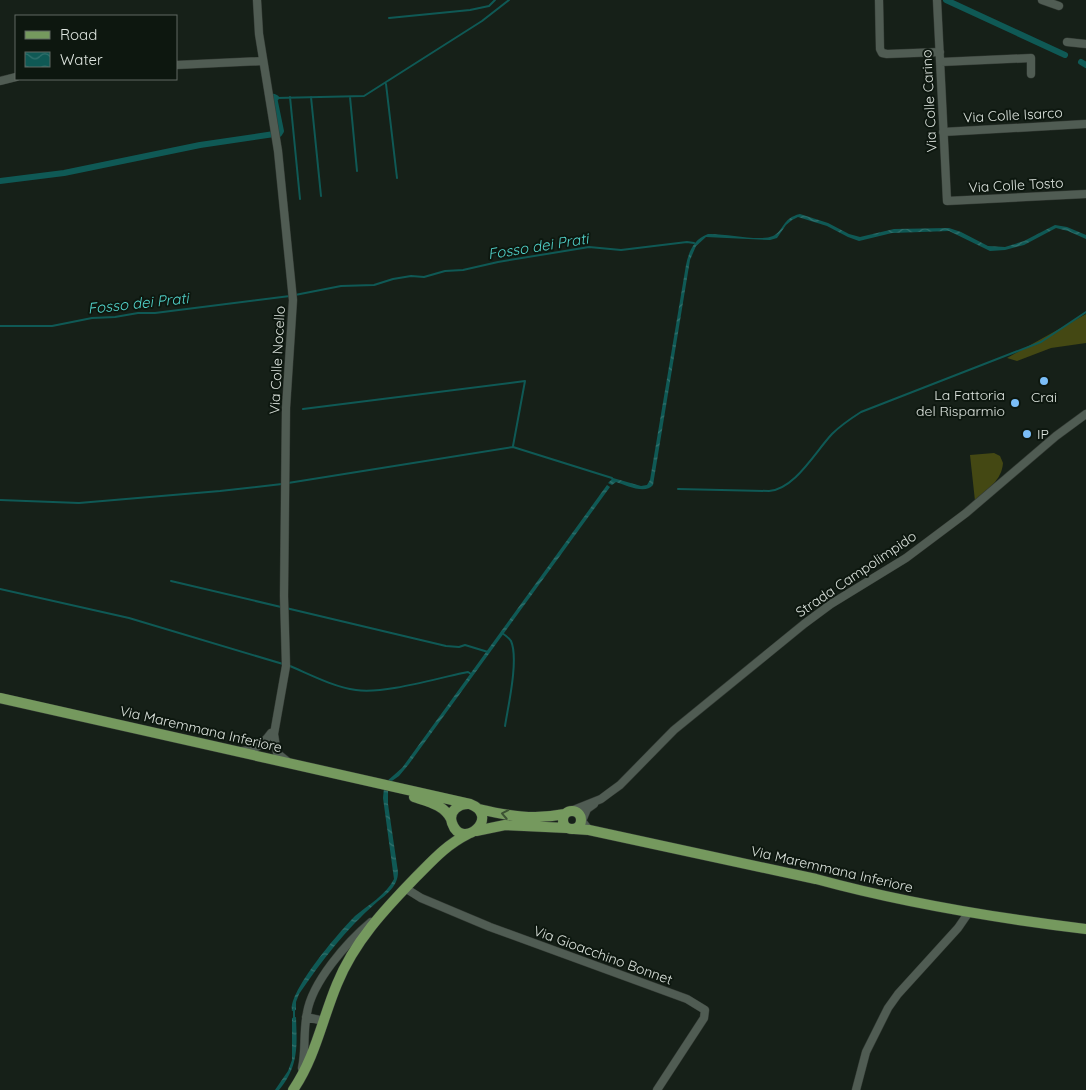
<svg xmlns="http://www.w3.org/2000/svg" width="1086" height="1090" viewBox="0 0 1086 1090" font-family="Quicksand,sans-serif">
<defs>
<pattern id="water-waves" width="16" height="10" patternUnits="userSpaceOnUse" patternTransform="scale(1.25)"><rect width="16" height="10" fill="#0f5955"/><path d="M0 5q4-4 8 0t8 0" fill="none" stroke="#32716d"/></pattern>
</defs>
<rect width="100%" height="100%" fill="#162018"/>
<path fill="#444813" d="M1086,314v29l-35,5 -34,13 -10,-3z
M994,453l6,3 3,7c-1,17 -16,27 -28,38l-5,-46z"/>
<path fill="url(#water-waves)" d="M800,214l28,9 21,11 11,3 34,-8 55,-1 12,4 27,14 17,1 19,-6 31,-16 12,2 19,8v4l-18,-8 -12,-3 -32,17 -19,5 -15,1 -41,-20 -57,2 -33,8 -11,-4 -21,-11 -29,-9 -6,3 -6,5 -9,13 -7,2 -64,-3 -10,9 -6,14 -37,225c-8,10 -27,0 -37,-3l-4,3 -4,-2 5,-5 28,8 6,-1 3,-5 36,-215c3,-14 8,-26 22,-31 17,-1 51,8 65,2 11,-5 9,-18 27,-22z
M607,485l3,2 -201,277 -10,12 -10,7 -3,-1 16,-14z
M384,788l4,1v15l10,68c0,14 -11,22 -21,30 -32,28 -54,57 -78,92l-3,8v8l-4,1c-4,-20 48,-80 63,-95 13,-11 31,-21 39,-37l-11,-81z
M296,1017c1,29 3,49 -17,73h-4l13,-19 4,-11v-42z"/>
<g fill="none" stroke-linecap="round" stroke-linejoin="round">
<path stroke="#0f5955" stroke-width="2" d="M389,18l81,-8 19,-4 6,-6
M386,84l11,94
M290,97l10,102
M311,97l10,99
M350,97l7,74
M276,98l88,-2 118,-75 27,-21
M295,295l46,-9 33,-1 19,-6 18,-3 13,1 21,-6 18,-1 35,-8 91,-15 32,3 66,-8 7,1
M0,326h52l40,-8 23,-1 23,-4h17l135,-17
M303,409l222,-28 -12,65
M288,483l225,-36 99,31 1,2
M678,489l91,2c26,-2 46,-39 63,-57 9,-9 18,-15 29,-22l180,-70 45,-30
M0,500l79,3 141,-12 62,-7
M171,581l110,26
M0,589l129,29 154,46
M286,608l160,38 13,1 6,-2 23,7
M502,633c3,2 7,5 9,8 8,18 -3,66 -6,85
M290,666c21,9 44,21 66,24 28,4 78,-11 107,-17l5,-1 3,2
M294,1009v11"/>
<path stroke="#0f5955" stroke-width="6" d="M946,0l119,55
M1081,62l5,3
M276,98l-2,-1 7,34 -2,3
M0,181l64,-8 136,-28 74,-11"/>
<g stroke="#333a34" stroke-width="9">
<path id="minor" d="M257,0l2,34 19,117 15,149 -7,108 -2,188 2,70 -12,68 3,19 10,8
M879,0l1,49 2,4 5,1 53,-2
M937,0l10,201 139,-7
M1042,0l17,6
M1067,42l19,2
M941,62l90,-4v16
M176,65l87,-4
M0,81l16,-4
M943,132l142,-8
M242,751c14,-1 21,-7 29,-18
M571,811l30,-12 8,-6 11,-8 54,-55 130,-106 27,-20 75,-46 60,-45 90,-77 30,-22
M589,830l-7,-9 5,-12 7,-5
M405,888l16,10 69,29 197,72 18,11 -1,8 -47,72
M306,1017l18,4
M302,1068c4,-18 1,-36 5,-55 5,-31 40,-71 64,-91
M856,1090l10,-38 22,-44 10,-14 60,-66 11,-16"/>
</g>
<g stroke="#333a34" stroke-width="11">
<path id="major" d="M0,698l470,106c32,12 -8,48 -18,19 -4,-12 7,-20 18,-19
M414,797c15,5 30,8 37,22
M479,809c29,7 56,11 86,5
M563 820a9 9 0 1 1 18 0a9 9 0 1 1-18 0Z
M574,829l15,1 227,49c88,24 179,39 270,50
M476,831l29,-6 62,3
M293,1090c22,-32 29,-70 44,-106 17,-42 47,-74 79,-107 17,-17 30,-32 52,-43"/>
</g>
<use href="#minor" stroke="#505c53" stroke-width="8"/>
<use href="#major" stroke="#75995e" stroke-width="10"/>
</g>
<defs><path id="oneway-chevron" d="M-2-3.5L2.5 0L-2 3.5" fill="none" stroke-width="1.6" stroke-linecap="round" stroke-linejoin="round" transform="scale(1.25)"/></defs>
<use stroke="#3c5233" href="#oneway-chevron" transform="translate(505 814) rotate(-169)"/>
<g fill="#7bbef8" stroke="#0d170f" stroke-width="2">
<circle cx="1044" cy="381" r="5"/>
<circle cx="1015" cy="403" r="5"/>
<circle cx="1027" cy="434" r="5"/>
</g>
<g text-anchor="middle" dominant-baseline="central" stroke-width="4" stroke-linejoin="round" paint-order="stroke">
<g font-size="14" fill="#dee5df" stroke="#0d170f">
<text transform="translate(929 101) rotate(-93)">Via Colle Carino</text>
<text transform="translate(1013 115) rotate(-3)">Via Colle Isarco</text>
<text transform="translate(1016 185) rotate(-3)">Via Colle Tosto</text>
<text transform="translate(277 360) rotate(-87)">Via Colle Nocello</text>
<text transform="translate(856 574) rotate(-34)">Strada Campolimpido</text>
<text transform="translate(201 729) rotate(13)">Via Maremmana Inferiore</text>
<text transform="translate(832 869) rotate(13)">Via Maremmana Inferiore</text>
<text transform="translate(603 955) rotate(20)">Via Gioacchino Bonnet</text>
</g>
<g font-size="14" fill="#dee5df" stroke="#0d170f" text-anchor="end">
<text x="1005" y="395">La Fattoria<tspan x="1005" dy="16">del Risparmio</tspan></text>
<text x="1044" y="397" text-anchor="middle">Crai</text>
<text x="1037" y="434" text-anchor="start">IP</text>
</g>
<g font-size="15" font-style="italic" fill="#53d6ce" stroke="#0d170f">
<text transform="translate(538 246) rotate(-9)">Fosso dei Prati</text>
<text transform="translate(138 303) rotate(-6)">Fosso dei Prati</text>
</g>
</g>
<rect x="15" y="15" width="162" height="65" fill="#0d170f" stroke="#616962"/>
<rect x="25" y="31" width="25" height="8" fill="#75995e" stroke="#616962"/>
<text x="60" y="40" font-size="15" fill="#dee5df">Road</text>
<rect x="25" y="52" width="25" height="15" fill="url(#water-waves)" stroke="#616962"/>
<text x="60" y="65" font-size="15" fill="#dee5df">Water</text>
</svg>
